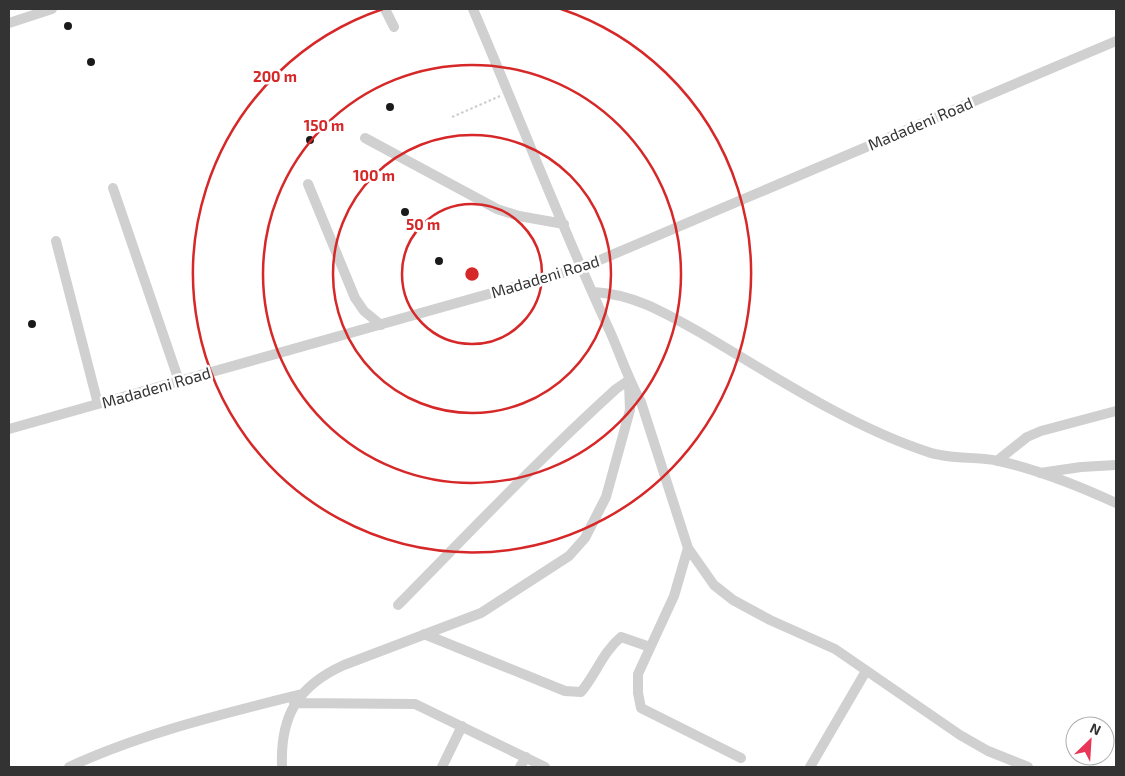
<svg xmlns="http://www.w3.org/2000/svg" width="1125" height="776" viewBox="0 0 1125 776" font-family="'Exo 2',sans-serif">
<rect width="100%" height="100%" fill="#fff"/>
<path fill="#1a1a1a" d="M64 26a4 4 0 1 1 8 0a4 4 0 1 1-8 0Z
M87 62a4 4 0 1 1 8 0a4 4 0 1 1-8 0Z
M386 107a4 4 0 1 1 8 0a4 4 0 1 1-8 0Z
M306 140a4 4 0 1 1 8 0a4 4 0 1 1-8 0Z
M401 212a4 4 0 1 1 8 0a4 4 0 1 1-8 0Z
M435 261a4 4 0 1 1 8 0a4 4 0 1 1-8 0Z
M28 324a4 4 0 1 1 8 0a4 4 0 1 1-8 0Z"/>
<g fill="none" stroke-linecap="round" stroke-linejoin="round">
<path stroke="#cdcdcd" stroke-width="2" stroke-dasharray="2.5 2.5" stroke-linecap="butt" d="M452,117l48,-21"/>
<path stroke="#d0d0d0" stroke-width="10" d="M385,9l9,18
M473,9c45,105 86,212 134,316 12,25 20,52 34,77l47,146 26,37 19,15 37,20 65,29 125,86 28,16 40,16
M9,23l43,-14
M365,138l132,71 22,7 45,8
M308,184l47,114 9,13 17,14
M113,188l66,193
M56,241l42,163
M593,292c41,2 72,21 108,41 71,42 148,93 227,119 23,8 48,4 71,9 40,9 80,25 117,42
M9,429l572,-161 535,-227
M997,461l30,-24 14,-6 75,-20
M1040,473l41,-6 35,-2
M688,548l-14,48 -36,78v19l3,15 100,50
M398,605c72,-73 142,-147 218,-216l13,-9
M424,634l141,57 16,1c15,-18 22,-40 40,-55l29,10
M294,703l121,1 130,63
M69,767c74,-34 153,-53 233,-73
M282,767c-2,-50 15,-81 62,-102l137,-52 88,-57 16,-18 21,-41 24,-87 -1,-26
M442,767l20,-41
M520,767l6,-10
M810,767l56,-96"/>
</g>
<g fill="none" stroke="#d62828" stroke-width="2.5">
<circle cx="472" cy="274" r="70"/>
<circle cx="472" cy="274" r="139"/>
<circle cx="472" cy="274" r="209"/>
<path d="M561 9A279 279 0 1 1 383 9"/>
</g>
<g text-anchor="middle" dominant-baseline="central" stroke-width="5" stroke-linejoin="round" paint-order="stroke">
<g font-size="16" fill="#333" stroke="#fff">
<text transform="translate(920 123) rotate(-23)">Madadeni Road</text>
<text transform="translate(545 276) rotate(-17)">Madadeni Road</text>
<text transform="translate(156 387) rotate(-16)">Madadeni Road</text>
</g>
</g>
<circle cx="472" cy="274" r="8" fill="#d62828" stroke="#fff" stroke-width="2.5"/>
<g font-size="15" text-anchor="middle" font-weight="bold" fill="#d62828" stroke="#fff" stroke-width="5" stroke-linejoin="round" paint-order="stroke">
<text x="275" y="82">200 m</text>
<text x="324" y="131">150 m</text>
<text x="374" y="181">100 m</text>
<text x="423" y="230">50 m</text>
</g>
<rect width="1125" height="776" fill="none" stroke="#333333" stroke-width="20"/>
<g transform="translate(1090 741) rotate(25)"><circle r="24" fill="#ffffff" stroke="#adadad"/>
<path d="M0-4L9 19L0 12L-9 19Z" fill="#e93656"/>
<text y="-8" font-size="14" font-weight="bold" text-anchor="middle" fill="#333333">N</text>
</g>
</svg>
